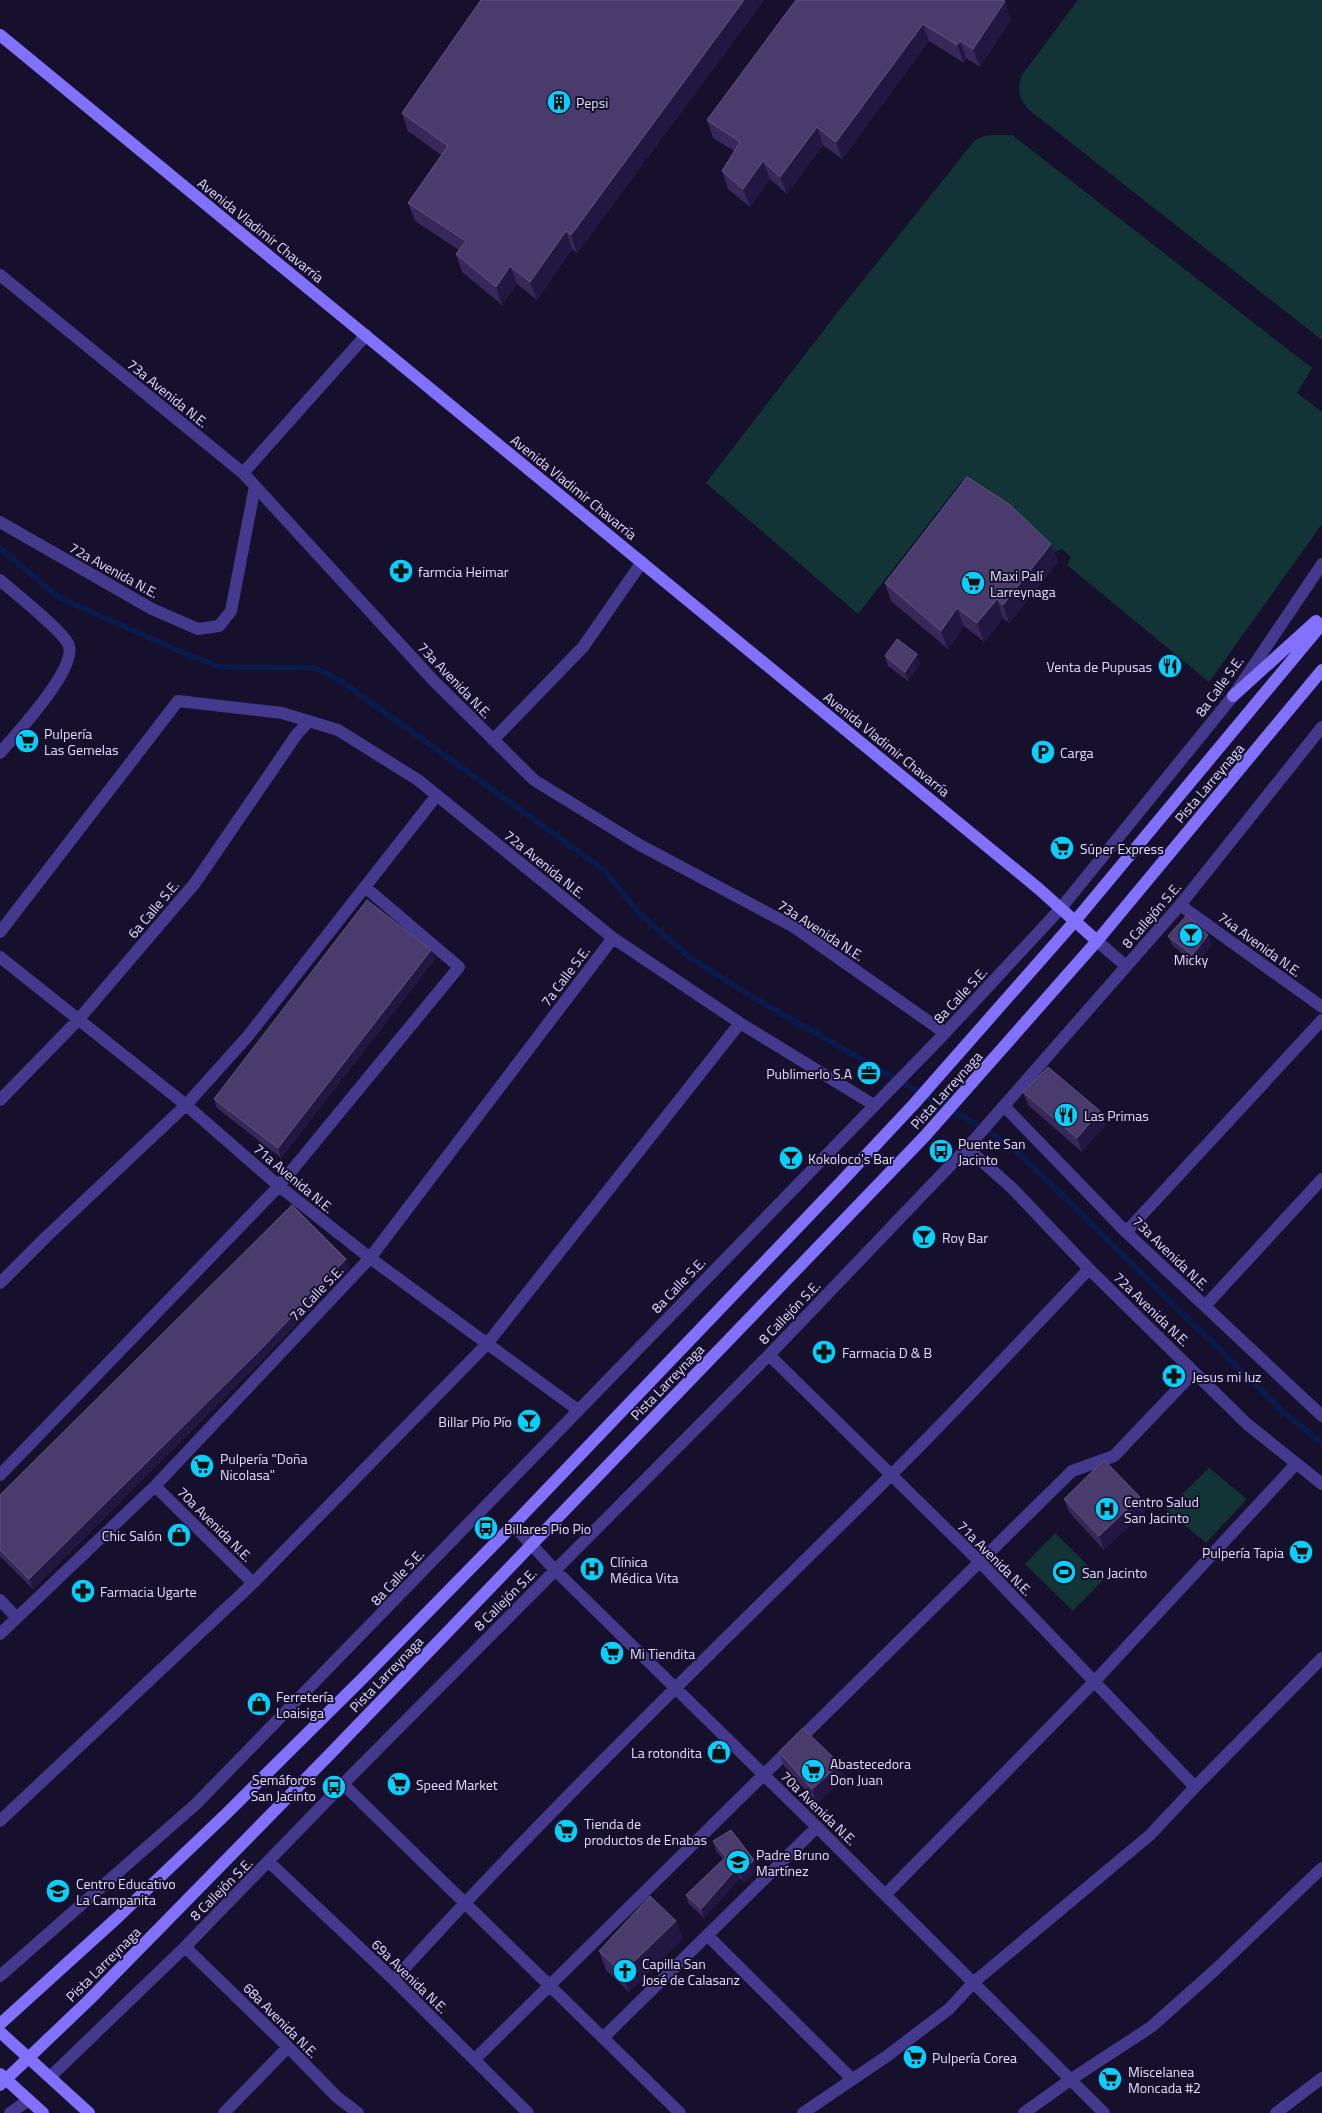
<svg xmlns="http://www.w3.org/2000/svg" width="1322" height="2113" viewBox="0 0 1322 2113" font-family="'Titillium Web',sans-serif">
<rect width="100%" height="100%" fill="#17102c"/>
<path fill="#133436" d="M1078,0h244v340l-294,-231c-9,-12 -11,-20 -6,-34z
M993,135h19l300,233 -15,25 25,19v112l-113,158 -142,-117 4,-8 -9,-8 -8,3 -35,-34 -58,-36 -103,132 -152,-131 138,-179 131,-164 9,-4z
M1209,1468l38,31 -41,44 -40,-33z
M1055,1533l48,47 -30,31 -48,-47z"/>
<g fill="none" stroke-linecap="round" stroke-linejoin="round">
<path stroke="#081b4c" stroke-width="5.5" d="M0,548l58,49 128,57 34,13 95,1 26,13 263,189 35,43 50,44 65,41 239,136 30,23 259,254 40,32"/>
<path stroke="#44398c" stroke-width="12" d="M0,275l243,198 190,207 101,100 104,64 156,83 151,106
M243,473l123,-138
M0,522l152,87 46,20 21,-3 12,-15 24,-125
M0,580c13,12 65,52 69,66 7,24 -53,88 -69,107
M493,740l90,-93 59,-85
M1180,905l142,102
M0,932l178,-231 104,12 56,17 80,50 195,158 127,85 134,82
M1097,941l29,25
M0,957l186,148 93,81 91,72 208,152
M0,1100l79,-81 116,-136 102,-149 12,-13
M1004,1106l122,126 196,184
M967,1148l45,40 77,81 158,155 75,60
M1126,1232l196,-212
M0,1283l46,-46 140,-132 62,-69 189,-241
M1205,1306l117,-127
M769,1355l211,207 215,225
M0,1475l279,-289 180,-219 -94,-80
M155,1486l98,97
M513,1525l42,45 262,257 287,286
M0,1600l16,17
M0,1634l155,-148 215,-228 243,-320
M343,1784l337,329
M0,1821l253,-238 234,-239 253,-321
M269,1862l125,118 134,133
M885,1895l209,-213 201,-217
M708,1936l144,143
M185,1947l103,100 49,50 21,16
M0,1976l196,-172 749,-771 116,-125 151,-186 21,-26 89,-132
M394,1980c157,-174 327,-336 494,-502 69,-68 134,-139 201,-209
M604,2037l213,-210
M475,2059l597,-588 42,-15 80,-84
M50,2077l135,-130 158,-163 426,-429 198,-207 213,-243 142,-178
M10,2113l19,-13
M224,2113l64,-66
M803,2113l84,-57 62,-47 25,-27 176,-147 45,-48 127,-129
M1024,2113l46,-33 81,-53 63,-56 108,-103
M1276,2113l46,-35"/>
<path stroke="#8271ff" stroke-width="12" d="M0,35l1039,854 58,52
M1233,696l83,-75
M0,2024l118,-107 107,-102 137,-136 151,-154 329,-344 72,-77 161,-183 247,-297
M0,2032l89,81
M0,2074l43,39
M0,2085l88,-84 244,-249 593,-616 172,-195 225,-271"/>
</g>
<path fill="#372859" d="M764,0l-187,253 -5,-4 -35,51 -20,-16 -15,21 -40,-33 -6,-18 3,-4 -44,-29 -7,-18 33,-48 -33,-24 -6,-18z
M796,0l215,19 -31,48 -14,-9 -2,5 -35,-22 -87,118 -19,-14 -36,49 -17,-15 -20,28 -22,-18 -6,-18 12,-20 -21,-13 -6,-18z
M1051,544l7,18 -49,61 -6,-5 -19,24 -20,-16 -16,23 -57,-48 -6,-18z
M885,656l35,7 -12,18 -20,-15z
M1168,936l44,9 -17,19 -23,-19z
M431,950l4,9 -154,199 -64,-50 -3,-9z
M1023,1092l82,33 -23,27 -54,-47z
M349,1268l-83,88 -233,233 -33,-33v-61z
M1064,1499l81,12 -41,39 -35,-38z
M779,1752l66,26 -28,25 -33,-37z
M713,1841l45,28 -14,14 -4,-5 -36,40 -15,-14 -3,-9 37,-36 -7,-8z
M676,1921l7,18 -54,53 -23,-22 -7,-19z"/>
<path fill="#221740" d="M744,0h20l-187,253 -6,-18z
M1005,1l6,18 -31,48 -7,-18z
M923,24l6,17 -87,118 -6,-17z
M960,41l6,17 -2,5 -7,-18z
M817,127l6,18 -36,49 -7,-17z
M763,161l7,18 -20,28 -7,-18z
M566,231l6,18 -35,51 -7,-18z
M510,266l7,18 -15,21 -6,-18z
M1051,544l7,18 -49,61 -6,-18z
M997,599l6,19 -19,24 -7,-19z
M957,608l7,18 -16,23 -7,-18z
M917,654l3,9 -12,18 -3,-9z
M1208,935l4,10 -17,19 -3,-9z
M431,950l4,9 -154,199 -3,-10z
M1100,1111l5,14 -23,27 -5,-14z
M346,1259l3,9 -83,88 -233,233 -4,-10z
M1140,1497l5,14 -41,39 -5,-14z
M840,1764l5,14 -28,25 -5,-14z
M754,1860l4,9 -14,14 -4,-10z
M736,1869l4,9 -36,40 -3,-9z
M676,1921l7,18 -54,53 -7,-19z"/>
<path fill="#493b6b" stroke="#615482" d="M481,0h263l-173,235 -5,-4 -36,51 -20,-16 -14,21 -40,-33 10,-13 -58,-38 40,-57 -46,-33z
M796,0h207l2,1 -32,48 -13,-8 -3,4 -34,-21 -87,118 -19,-15 -37,50 -17,-16 -20,28 -21,-18 18,-29 -33,-22z
M967,477l42,27 42,40 -48,61 -6,-6 -20,24 -20,-15 -16,23 -56,-48z
M897,639l20,15 -12,18 -20,-16z
M367,900l64,50 -153,198 -64,-49z
M1187,915l21,20 -16,20 -24,-19z
M1048,1067l52,44 -23,27 -54,-46z
M292,1205l54,54 -83,88 -234,232 -29,-29v-55z
M1104,1460l36,37 -41,39 -35,-37z
M803,1728l37,36 -28,25 -33,-37z
M731,1830l23,30 -14,13 -4,-4 -35,40 -15,-14 40,-38 -13,-16z
M650,1896l26,25 -54,52 -23,-22z"/>
<defs>
<g id="building-disc" transform="scale(1.25)"><circle r="9.5" fill="#06d0ff" stroke="#17102c"/><path d="M-4-6H4V6H1V3H-1V6H-4ZM-2.5-4.3h1.7v1.8h-1.7ZM.8-4.3h1.7v1.8H.8ZM-2.5-1h1.7V.8h-1.7ZM.8-1h1.7V.8H.8Z" fill="#111"/></g>
<g id="pharmacy-disc" transform="scale(1.25)"><circle r="9.5" fill="#06d0ff" stroke="#17102c"/><path d="M-2-6h4v4h4v4h-4v4h-4v-4h-4v-4h4Z" fill="#111"/></g>
<g id="supermarket-disc" transform="scale(1.25)"><circle r="9.5" fill="#06d0ff" stroke="#17102c"/><path d="M-6-5.5h2.5l.6 2H6L4.5 2H-2.5L-4.4-4H-6ZM-1.5 3.2a1.3 1.3 0 1 0 .1 0ZM3 3.2a1.3 1.3 0 1 0 .1 0Z" fill="#111"/></g>
<g id="restaurant-disc" transform="scale(1.25)"><circle r="9.5" fill="#06d0ff" stroke="#17102c"/><path d="M-5-6h1v4h1v-4h1v4h1v-4h1v5L-1.5 .5V6h-2V.5L-5-1ZM5-6V6H3V1.5H1.5Q1.5-4 5-6Z" fill="#111"/></g>
<g id="parking-disc" transform="scale(1.25)"><circle r="9.5" fill="#06d0ff" stroke="#17102c"/><path d="M-3.5-5.5H1a3.5 3.5 0 0 1 0 7H-1V5.5H-3.5ZM-1-3.4V-.6H.8a1.4 1.4 0 0 0 0-2.8Z" fill="#111"/></g>
<g id="bar-disc" transform="scale(1.25)"><circle r="9.5" fill="#06d0ff" stroke="#17102c"/><path d="M-6-5H6L.8 .8V4.5H3.5V6h-7V4.5H-.8V.8Z" fill="#111"/></g>
<g id="office-disc" transform="scale(1.25)"><circle r="9.5" fill="#06d0ff" stroke="#17102c"/><path d="M-6-3h4V-5.5h4V-3h4V5H-6ZM-1-4.5V-3h2v-1.5ZM-6 0V1H6V0Z" fill="#111"/></g>
<g id="bus-disc" transform="scale(1.25)"><circle r="9.5" fill="#06d0ff" stroke="#17102c"/><path d="M-5-6H5V4H4V6H2V4H-2V6H-4V4H-5ZM-3.5-4V0h7V-4ZM-3.5 1.2v1.5H-2V1.2ZM2 1.2v1.5H3.5V1.2Z" fill="#111"/></g>
<g id="hospital-disc" transform="scale(1.25)"><circle r="9.5" fill="#06d0ff" stroke="#17102c"/><path d="M-5-5h3v3.5h4V-5h3V5h-3V1.5h-4V5h-3Z" fill="#111"/></g>
<g id="shop-disc" transform="scale(1.25)"><circle r="9.5" fill="#06d0ff" stroke="#17102c"/><path d="M-5-2.5h2.3a2.7 3.5 0 0 1 5.4 0H5L5.5 6h-11ZM-1.5-2.5h3a1.5 2.3 0 0 0-3 0Z" fill="#111"/></g>
<g id="stadium-disc" transform="scale(1.25)"><circle r="9.5" fill="#06d0ff" stroke="#17102c"/><path d="M0-5a6.5 5 0 1 0 0 10a6.5 5 0 1 0 0-10ZM-3.5-1.8h7v3.6h-7Z" fill="#111"/></g>
<g id="university-disc" transform="scale(1.25)"><circle r="9.5" fill="#06d0ff" stroke="#17102c"/><path d="M0-5L7-2L0 1L-7-2ZM-4 1L0 2.5L4 1V4Q0 6-4 4Z" fill="#111"/></g>
<g id="school-disc" transform="scale(1.25)"><circle r="9.5" fill="#06d0ff" stroke="#17102c"/><path d="M0-5L7-2L0 1L-7-2ZM-4 1L0 2.5L4 1V4Q0 6-4 4Z" fill="#111"/></g>
<g id="church-disc" transform="scale(1.25)"><circle r="9.5" fill="#06d0ff" stroke="#17102c"/><path d="M-1.2-6h2.4v3.5h3.3v2.4h-3.3V6h-2.4V-.1h-3.3v-2.4h3.3Z" fill="#111"/></g>
</defs>
<g fill-rule="evenodd">
<use href="#building-disc" x="559" y="102"/>
<use href="#pharmacy-disc" x="401" y="571"/>
<use href="#supermarket-disc" x="973" y="583"/>
<use href="#restaurant-disc" x="1170" y="666"/>
<use href="#supermarket-disc" x="27" y="741"/>
<use href="#parking-disc" x="1043" y="752"/>
<use href="#supermarket-disc" x="1062" y="848"/>
<use href="#bar-disc" x="1191" y="935"/>
<use href="#office-disc" x="869" y="1073"/>
<use href="#restaurant-disc" x="1066" y="1115"/>
<use href="#bus-disc" x="941" y="1151"/>
<use href="#bar-disc" x="791" y="1158"/>
<use href="#bar-disc" x="924" y="1237"/>
<use href="#pharmacy-disc" x="824" y="1352"/>
<use href="#pharmacy-disc" x="1174" y="1376"/>
<use href="#bar-disc" x="529" y="1421"/>
<use href="#supermarket-disc" x="202" y="1466"/>
<use href="#hospital-disc" x="1107" y="1509"/>
<use href="#bus-disc" x="486" y="1528"/>
<use href="#shop-disc" x="179" y="1535"/>
<use href="#supermarket-disc" x="1301" y="1552"/>
<use href="#hospital-disc" x="592" y="1569"/>
<use href="#stadium-disc" x="1064" y="1572"/>
<use href="#pharmacy-disc" x="83" y="1591"/>
<use href="#supermarket-disc" x="612" y="1653"/>
<use href="#shop-disc" x="259" y="1704"/>
<use href="#shop-disc" x="719" y="1752"/>
<use href="#supermarket-disc" x="813" y="1771"/>
<use href="#supermarket-disc" x="399" y="1784"/>
<use href="#bus-disc" x="334" y="1787"/>
<use href="#supermarket-disc" x="566" y="1831"/>
<use href="#university-disc" x="738" y="1862"/>
<use href="#school-disc" x="58" y="1891"/>
<use href="#church-disc" x="625" y="1971"/>
<use href="#supermarket-disc" x="915" y="2057"/>
<use href="#supermarket-disc" x="1110" y="2079"/>
</g>
<g text-anchor="middle" dominant-baseline="central" stroke-width="4" stroke-linejoin="round" paint-order="stroke">
<g font-size="14" fill="#e2daff" stroke="#17102c" text-anchor="start">
<text x="576" y="102">Pepsi</text>
<text x="418" y="571">farmcia Heimar</text>
<text x="990" y="575">Maxi Palí<tspan x="990" dy="16">Larreynaga</tspan></text>
<text x="1152" y="666" text-anchor="end">Venta de Pupusas</text>
<text x="44" y="733">Pulpería<tspan x="44" dy="16">Las Gemelas</tspan></text>
<text x="1060" y="752">Carga</text>
<text x="1080" y="848">Súper Express</text>
<text x="1191" y="959" text-anchor="middle">Micky</text>
<text x="852" y="1073" text-anchor="end">Publimerlo S.A</text>
<text x="1084" y="1115">Las Primas</text>
<text x="958" y="1143">Puente San<tspan x="958" dy="16">Jacinto</tspan></text>
<text x="808" y="1158">Kokoloco's Bar</text>
<text x="942" y="1237">Roy Bar</text>
<text x="842" y="1352">Farmacia D &amp; B</text>
<text x="1192" y="1376">Jesus mi luz</text>
<text x="512" y="1421" text-anchor="end">Billar Pío Pío</text>
<text x="220" y="1458">Pulpería "Doña<tspan x="220" dy="16">Nicolasa"</tspan></text>
<text x="1124" y="1501">Centro Salud<tspan x="1124" dy="16">San Jacinto</tspan></text>
<text x="504" y="1528">Billares Pio Pio</text>
<text x="162" y="1535" text-anchor="end">Chic Salón</text>
<text x="1284" y="1552" text-anchor="end">Pulpería Tapia</text>
<text x="610" y="1561">Clínica<tspan x="610" dy="16">Médica Vita</tspan></text>
<text x="1082" y="1572">San Jacinto</text>
<text x="100" y="1591">Farmacia Ugarte</text>
<text x="630" y="1653">Mi Tiendita</text>
<text x="276" y="1696">Ferretería<tspan x="276" dy="16">Loaisiga</tspan></text>
<text x="702" y="1752" text-anchor="end">La rotondita</text>
<text x="830" y="1763">Abastecedora<tspan x="830" dy="16">Don Juan</tspan></text>
<text x="316" y="1779" text-anchor="end">Semáforos<tspan x="316" dy="16">San Jacinto</tspan></text>
<text x="416" y="1784">Speed Market</text>
<text x="584" y="1823">Tienda de<tspan x="584" dy="16">productos de Enabas</tspan></text>
<text x="756" y="1854">Padre Bruno<tspan x="756" dy="16">Martínez</tspan></text>
<text x="76" y="1883">Centro Educativo<tspan x="76" dy="16">La Campanita</tspan></text>
<text x="642" y="1963">Capilla San<tspan x="642" dy="16">José de Calasanz</tspan></text>
<text x="932" y="2057">Pulpería Corea</text>
<text x="1128" y="2071">Miscelanea<tspan x="1128" dy="16">Moncada #2</tspan></text>
</g>
<g font-size="14" fill="#e2daff" stroke="#17102c">
<text transform="translate(261 230) rotate(39)">Avenida Vladimir Chavarría</text>
<text transform="translate(168 393) rotate(39)">73a Avenida N.E.</text>
<text transform="translate(574 487) rotate(39)">Avenida Vladimir Chavarría</text>
<text transform="translate(114 570) rotate(29)">72a Avenida N.E.</text>
<text transform="translate(455 680) rotate(46)">73a Avenida N.E.</text>
<text transform="translate(1219 686) rotate(-54)">8a Calle S.E.</text>
<text transform="translate(887 744) rotate(39)">Avenida Vladimir Chavarría</text>
<text transform="translate(1209 783) rotate(-50)">Pista Larreynaga</text>
<text transform="translate(545 864) rotate(39)">72a Avenida N.E.</text>
<text transform="translate(153 909) rotate(-50)">6a Calle S.E.</text>
<text transform="translate(1151 915) rotate(-49)">8 Callejón S.E.</text>
<text transform="translate(821 930) rotate(33)">73a Avenida N.E.</text>
<text transform="translate(1260 944) rotate(36)">74a Avenida N.E.</text>
<text transform="translate(565 976) rotate(-53)">7a Calle S.E.</text>
<text transform="translate(960 995) rotate(-47)">8a Calle S.E.</text>
<text transform="translate(946 1090) rotate(-48)">Pista Larreynaga</text>
<text transform="translate(294 1178) rotate(40)">71a Avenida N.E.</text>
<text transform="translate(1171 1253) rotate(44)">73a Avenida N.E.</text>
<text transform="translate(678 1285) rotate(-46)">8a Calle S.E.</text>
<text transform="translate(316 1293) rotate(-46)">7a Calle S.E.</text>
<text transform="translate(1152 1309) rotate(44)">72a Avenida N.E.</text>
<text transform="translate(789 1312) rotate(-46)">8 Callejón S.E.</text>
<text transform="translate(667 1382) rotate(-46)">Pista Larreynaga</text>
<text transform="translate(215 1524) rotate(45)">70a Avenida N.E.</text>
<text transform="translate(995 1558) rotate(45)">71a Avenida N.E.</text>
<text transform="translate(397 1577) rotate(-47)">8a Calle S.E.</text>
<text transform="translate(505 1599) rotate(-45)">8 Callejón S.E.</text>
<text transform="translate(386 1674) rotate(-46)">Pista Larreynaga</text>
<text transform="translate(819 1808) rotate(44)">70a Avenida N.E.</text>
<text transform="translate(221 1889) rotate(-45)">8 Callejón S.E.</text>
<text transform="translate(103 1964) rotate(-45)">Pista Larreynaga</text>
<text transform="translate(410 1976) rotate(44)">69a Avenida N.E.</text>
<text transform="translate(281 2020) rotate(45)">68a Avenida N.E.</text>
</g>
</g>
</svg>
